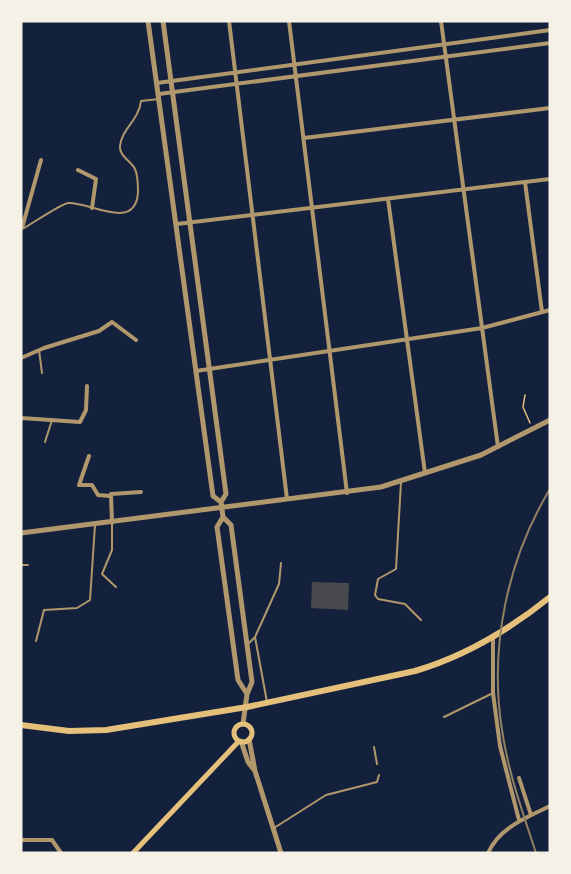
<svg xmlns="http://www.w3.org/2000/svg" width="571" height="874" viewBox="0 0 571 874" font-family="Lato,sans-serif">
<rect width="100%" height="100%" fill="#14213d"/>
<path fill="#48494c" d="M312,582l37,1 -1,27 -37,-2z"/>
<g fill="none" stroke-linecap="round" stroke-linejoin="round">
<path stroke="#e5c07b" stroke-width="1.5" d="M525,395l-2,12 7,16"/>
<path stroke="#b1986c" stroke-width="2" d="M24,228c9,-5 37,-24 44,-25 20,-2 68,30 70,-11 0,-7 0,-17 -3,-23 -4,-8 -16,-13 -15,-23 1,-16 19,-26 21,-45l18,-2
M39,350l3,23
M45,442l7,-22
M401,482l-5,87 -18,10 -3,16 3,4 27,5 16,16
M112,523v27l-10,24 14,13
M21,565h7
M255,637l12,65
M36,641l8,-31 33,-2 13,-8 5,-75
M249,643l6,-6 24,-53 2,-21
M444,717l49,-24
M374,747l3,17
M274,828l52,-33 51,-13 2,-7"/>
<path stroke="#b1986c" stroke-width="4" d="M229,21l58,478
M289,21l58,472
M441,21l57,426
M157,83l393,-53
M159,94l391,-51
M304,138l246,-30
M78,170l18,9 -4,29
M525,182l17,130
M388,199l37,274
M177,224l373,-45
M22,228l19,-68
M21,358l23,-10 55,-17 13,-9 24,18
M196,371l286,-43 68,-18
M21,418l59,4 6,-12 1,-24
M89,456l-10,29h13l6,10 12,1
M112,523l-1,-29 30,-2
M493,639v54l7,53 19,74
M519,778l12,37
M21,840h31l9,13
M488,853c12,-26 38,-35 62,-47"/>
<path stroke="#b1986c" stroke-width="5" d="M148,21l65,475 8,6
M163,21l63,473 -5,8 2,15 8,8 21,157 -5,12 -4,30
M223,517l-6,10 9,65 12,88 9,14
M21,533l360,-46 100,-32 69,-35
M249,739l6,32 26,82
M241,741l7,21 7,9"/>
<path stroke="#e5c07b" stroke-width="5" d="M234 733a9 9 0 1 1 18 0a9 9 0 1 1-18 0Z
M133,853l106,-112"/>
<path stroke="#e5c07b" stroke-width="6" d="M21,725l48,6 37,-1 141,-23 168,-36c51,-15 94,-41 135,-74"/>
<path stroke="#918062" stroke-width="2" d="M536,853c-13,-40 -28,-81 -34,-123 -13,-82 5,-170 48,-241"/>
</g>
<rect width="571" height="874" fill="none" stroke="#f6f1e7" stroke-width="45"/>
</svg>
